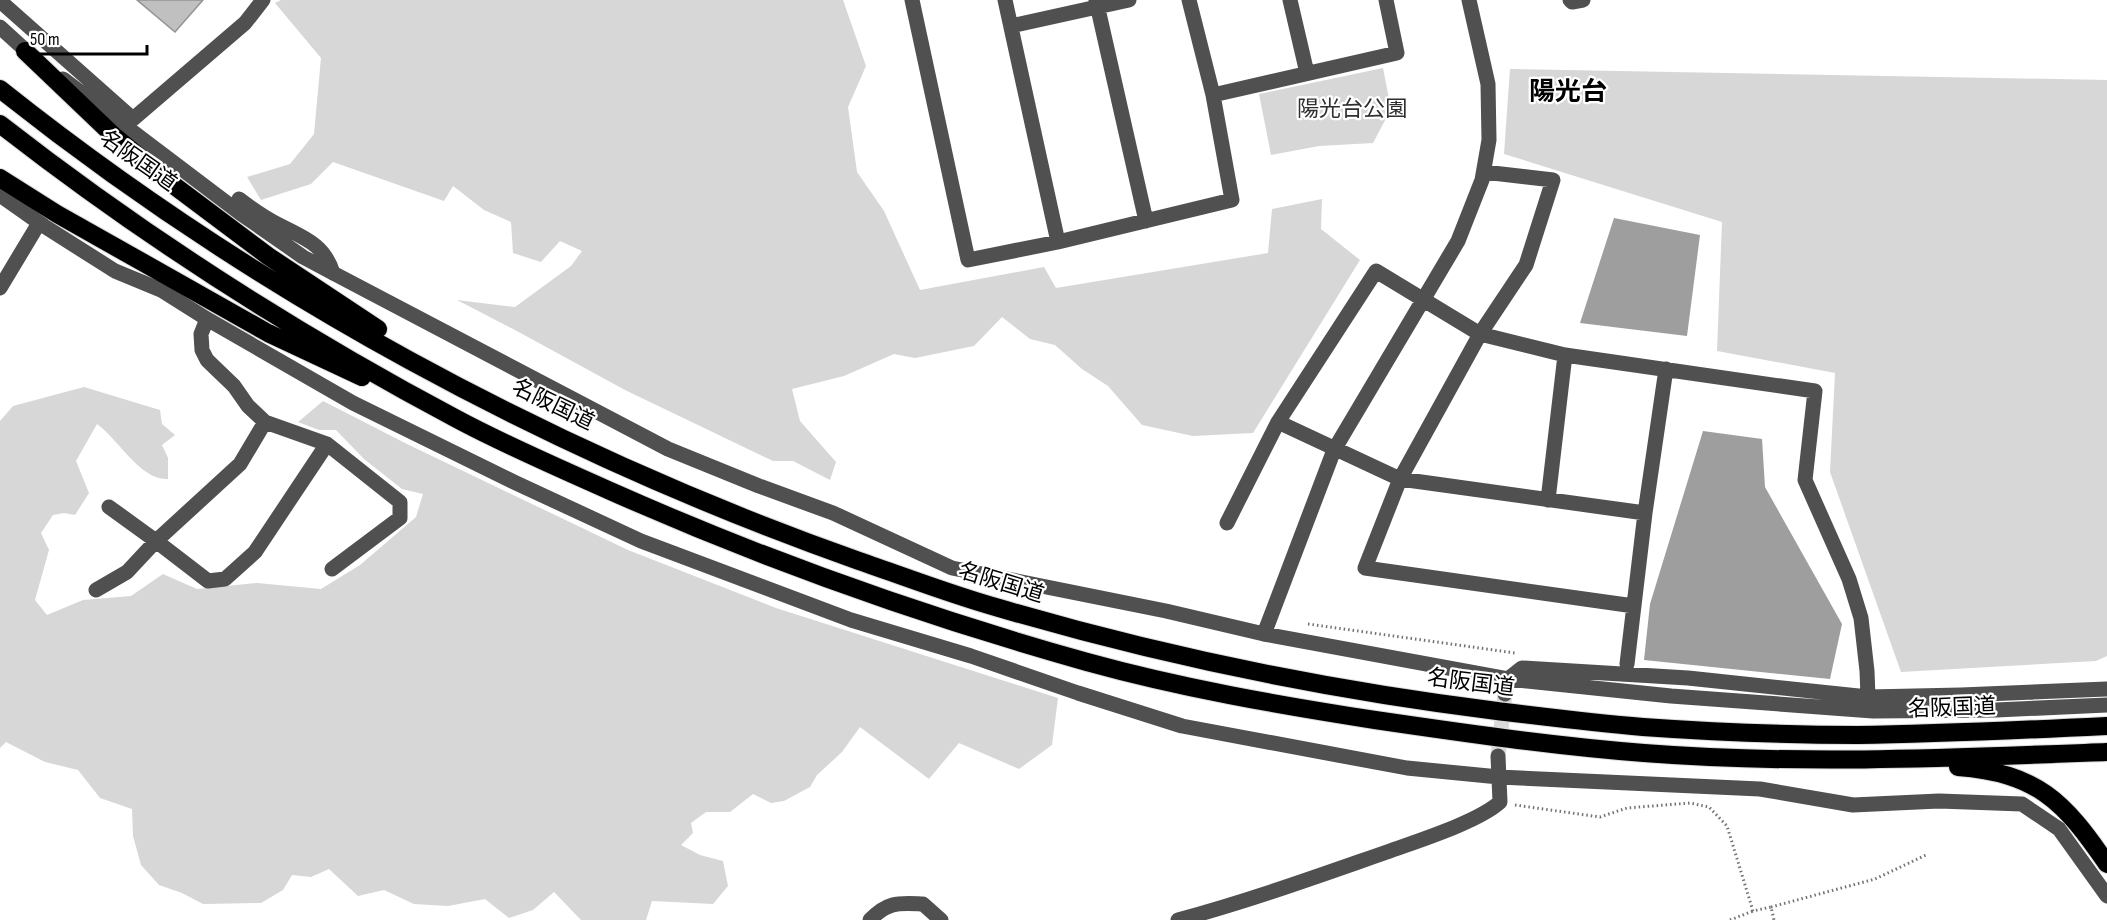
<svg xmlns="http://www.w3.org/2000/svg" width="2107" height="920" viewBox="0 0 2107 920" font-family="'Sofia Sans Condensed','Noto Sans JP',sans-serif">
<rect width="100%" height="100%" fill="#fff"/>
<path fill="#d7d7d7" d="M281,0h562l23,66 -18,41 9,65 27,39 36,79 124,-23 12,21 212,-35 4,-44 50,-10 -1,30 39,31 -107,173 -60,3 -51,-11 -34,-39 -26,-17 -27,-24 -25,-6 -28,-22 -28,29 -59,12 -21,-4 -50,22 -52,13 8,32 36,41 -6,18 -37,-19h-20l-148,-71 -110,-60 -58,-30 58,7 56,-41 11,-15 -22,-10 -19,21 -28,-9 -2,-31 -27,-12 -31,-24 -9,15 -111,-39 -22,22 -50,16 -14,-23 43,-13 24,-30 7,-76 -46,-55z
M1383,68l8,41 -18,34 -54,3 -48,9 -12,-61z
M1510,69l597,11v576l-11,5 -195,11 -71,-200 5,-99 -118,-22 5,-129 -218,-68z
M84,387l76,23 2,14 13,11 -13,10 6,13v21c-27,2 -50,-40 -71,-55l-21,37 13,32 -14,22 -11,-2 -11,2 -12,18 8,17 -14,50 12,15 36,-15 48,-4 32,-22 34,15 60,-6 64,6 39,-24 56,-48 7,-23 -21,-5 -38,-30 -28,-29h-17l-21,-8 25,-21 84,43 221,106 148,58 282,90 -6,47 -33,24 -60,-26 -30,36 -69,-52 -18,25 -25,23 -7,12 -26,14 -13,2 -18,-9 -23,18h-24l-15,11 2,10 -12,12 19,10 23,6 5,25 -15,18 -61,-3 -6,19h-65l-27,-28 -21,18 -24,8 -24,-19 -37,7 -34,-2 -30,-14 -26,6 -29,-27 -18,8 -19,-2 -9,15 -22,13 -58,1 -21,-11 -23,-8 -18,-20 -8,-29 -1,-27 -32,-11 -22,-28 -33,-8 -39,-20 -6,6v-327l13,-15z"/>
<path fill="#9e9e9e" d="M1614,218l86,17 -13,101 -107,-13z
M1703,431l59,8 3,48 77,137 -12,55 -186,-19 6,-56z"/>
<path fill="#c0c0c0" stroke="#949494" stroke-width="1.5" d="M137,0h66l-28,32z"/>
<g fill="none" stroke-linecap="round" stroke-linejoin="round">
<path stroke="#d9d9d9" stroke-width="15" stroke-dasharray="15 8" stroke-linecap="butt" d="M1498,756l7,-62"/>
<g stroke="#dbdbdb" stroke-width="20">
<path id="highway" d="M25,51l89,85 58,48 96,72 110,73
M0,89c256,204 551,363 859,472 47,16 93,34 140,47 163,48 329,82 498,103 49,6 97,12 146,16 71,5 144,8 215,8 83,-1 166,-5 249,-9
M0,124c141,110 297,210 455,294 50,27 102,49 153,72 155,69 315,126 479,172 94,26 191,43 288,58 89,13 179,26 269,33 154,12 309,5 463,-1
M0,178l57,36 211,119 94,44
M1958,767c79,6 106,34 149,97"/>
</g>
<path stroke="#727272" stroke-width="3" stroke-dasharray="1.5 3" stroke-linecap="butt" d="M1308,624l207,29
M1515,805l85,12 27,-9 63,-5 19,4 18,19 26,85 18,-4 3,13
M1771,907l104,-28 51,-24
M1730,920l23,-9"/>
<path stroke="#505050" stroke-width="15" d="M912,0l56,260 90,-18 174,-42 -19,-105 184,-42 -11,-53
M1005,0l53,242
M1096,0l50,221
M1189,0l24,95
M1290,0l17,73
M1570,0l2,2 11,-2
M0,1l132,117
M1011,26l118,-26
M0,27l34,31
M63,79l177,134 63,44 30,16 335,176 91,37 74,27 119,55 214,43 98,23 244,45 163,17 202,15 123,-1 111,-5
M133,119l112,-96 18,-23
M1484,172l69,8 -27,85 -46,69 -80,145 -35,89 269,38
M0,195l44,31 71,45 46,19 46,29 146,84 163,80 125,58 210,79 120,36 107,37 104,33 225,42 92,9 261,12 93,16 86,-4 83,3 37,25 48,67
M239,199c13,10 26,19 40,26 25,13 45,19 54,48
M0,288l39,-65
M207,319l-6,15 1,16 5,10 27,26 14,20 17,16 62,22 73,58v16l-68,51
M265,422l-25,42 -84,77 52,40 17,-2 30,-27 72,-108
M1278,422l122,57 245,34 21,-144
M1548,500l17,-145
M1227,523l51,-101 98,-151 104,63 85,21 250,36 -10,89 44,99 12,39 6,53 1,26
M96,590l31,-18 29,-31 -47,-34
M1264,634l70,-184 124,-209 24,-61 7,-40 -1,-56 -19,-84
M1627,664l18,-151
M1505,694l3,-15 14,-11 166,10 180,19 93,-2 146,-6
M870,920c18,-19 29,-17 53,-16l18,16
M1178,920c71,-19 140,-44 209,-68 30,-11 91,-30 113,-50l-2,-46"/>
<use href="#highway" stroke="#000" stroke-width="18"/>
</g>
<g text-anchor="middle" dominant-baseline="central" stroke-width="4.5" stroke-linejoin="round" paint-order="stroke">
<g font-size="22" fill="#2e2e2e" stroke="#fff">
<text x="1352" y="109">陽光台公園</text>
</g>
<g font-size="22" fill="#000" stroke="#fff">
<text transform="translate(138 161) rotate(35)">名阪国道</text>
<text transform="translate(553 405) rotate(26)">名阪国道</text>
<text transform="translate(1001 583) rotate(17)">名阪国道</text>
<text transform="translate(1471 683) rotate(7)">名阪国道</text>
<text transform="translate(1952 708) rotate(-2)">名阪国道</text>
</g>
<g font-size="26" font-weight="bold" fill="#000" stroke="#fff">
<text x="1568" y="92">陽光台</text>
</g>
</g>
<path d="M21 45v9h126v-9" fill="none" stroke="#000000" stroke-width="3"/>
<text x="30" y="45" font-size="18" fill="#000000" stroke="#ffffff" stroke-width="4.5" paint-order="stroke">50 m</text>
</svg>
